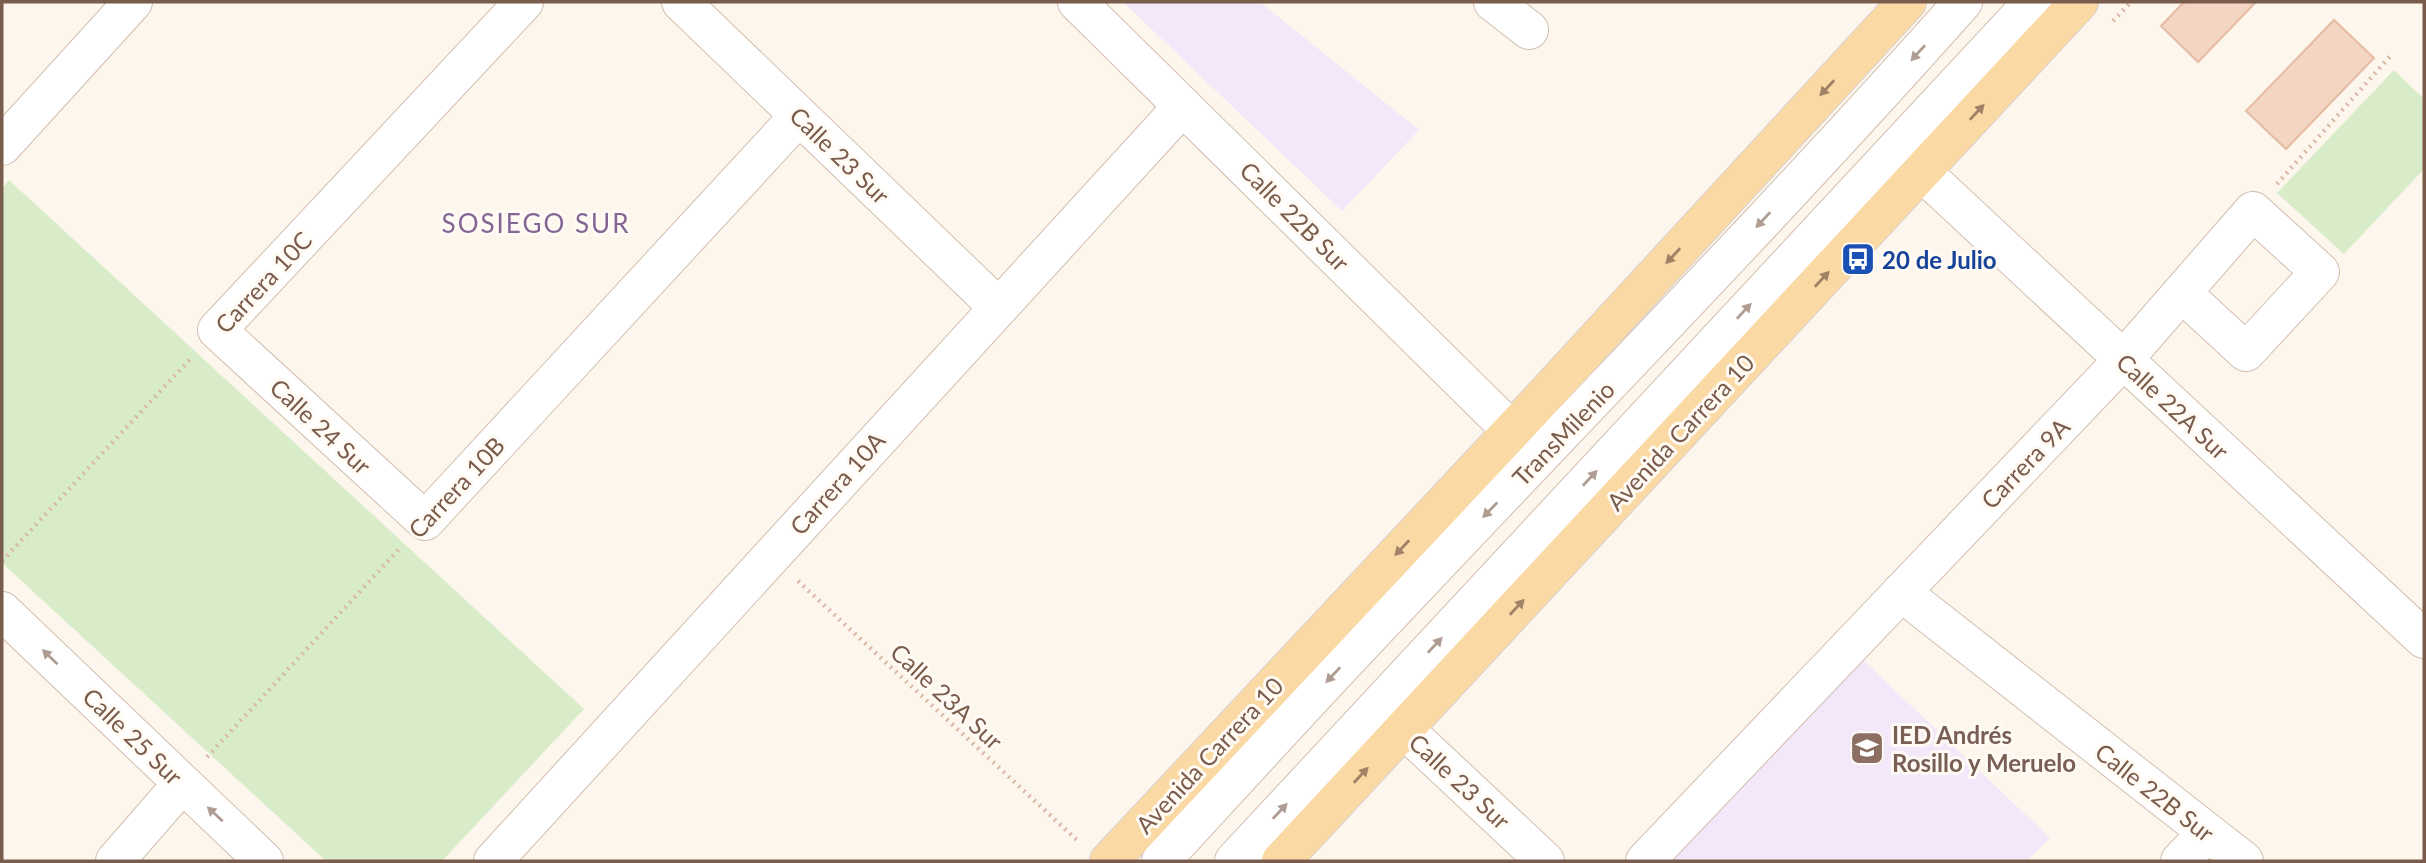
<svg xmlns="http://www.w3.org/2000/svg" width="2426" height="863" viewBox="0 0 2426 863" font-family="Lato,sans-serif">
<rect width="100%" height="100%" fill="#fdf6ec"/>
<path fill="#f3e8fa" d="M1123,2h137l159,128 -77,81z
M1862,659l188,179 -23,23h-356z"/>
<path fill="#d8ecc9" d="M2394,70l30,29v70l-80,85 -67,-61z
M9,180l575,529 -142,152h-116l-324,-298v-374z"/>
<path fill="#f3d5c3" stroke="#e6bba3" stroke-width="2" d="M2184,2h72l-58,60 -37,-36z
M2334,20l40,38 -88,91 -40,-38z"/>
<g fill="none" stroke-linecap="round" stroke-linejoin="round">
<g stroke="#d1beb0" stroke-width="40">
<path id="minor" d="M524,2l-307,328 208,191 374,-405
M681,2l317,305
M1077,2l435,429
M1493,2l36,28
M2,146l131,-144
M1922,172l502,467
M1901,592l343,269
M2,611l262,250
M1404,729l141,132
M115,861l67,-77
M493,861l690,-755
M1161,861c77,-84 154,-168 233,-251 190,-202 385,-401 569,-608
M1234,861l799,-859
M1645,861l478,-501 130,-149 67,61 -74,80 -64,-59
M2180,861l27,-28"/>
</g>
<g stroke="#dad1cd" stroke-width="40">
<path id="major" d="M1109,861l403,-430 395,-429
M1281,861l798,-859"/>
</g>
<path stroke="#d9b8a5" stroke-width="4.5" stroke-dasharray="2 5" stroke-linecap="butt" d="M2113,21l18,-19
M2277,184l115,-130
M2,561l191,-205
M798,581l281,261
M207,757l194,-210"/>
<use href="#minor" stroke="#fff" stroke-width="38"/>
<use href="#major" stroke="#fbd9a5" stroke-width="38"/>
</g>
<defs><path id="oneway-solid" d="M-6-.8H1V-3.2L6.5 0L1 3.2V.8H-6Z" transform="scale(1.75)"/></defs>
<g fill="#af9d94">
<use href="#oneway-solid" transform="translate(1918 53) rotate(132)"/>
<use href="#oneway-solid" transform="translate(1763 220) rotate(133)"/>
<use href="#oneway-solid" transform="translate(1744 311) rotate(-47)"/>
<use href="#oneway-solid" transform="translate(1590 478) rotate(-47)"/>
<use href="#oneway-solid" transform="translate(1490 510) rotate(134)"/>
<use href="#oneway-solid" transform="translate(1435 645) rotate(-47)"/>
<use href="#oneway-solid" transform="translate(50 657) rotate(-136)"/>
<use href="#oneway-solid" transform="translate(1333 675) rotate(133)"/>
<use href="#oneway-solid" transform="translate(1280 811) rotate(-47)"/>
<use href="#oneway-solid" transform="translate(215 814) rotate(-137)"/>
</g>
<g fill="#a18267">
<use href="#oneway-solid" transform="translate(1827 88) rotate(133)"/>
<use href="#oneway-solid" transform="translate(1977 112) rotate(-47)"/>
<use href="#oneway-solid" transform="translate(1673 256) rotate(133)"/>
<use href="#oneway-solid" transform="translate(1822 279) rotate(-47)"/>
<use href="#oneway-solid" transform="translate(1402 548) rotate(133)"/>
<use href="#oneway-solid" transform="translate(1517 607) rotate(-47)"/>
<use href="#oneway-solid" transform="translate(1361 775) rotate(-47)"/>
</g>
<defs>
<g id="bus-square" transform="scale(1.75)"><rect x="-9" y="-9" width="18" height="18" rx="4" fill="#1a4fb4" stroke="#fffaf3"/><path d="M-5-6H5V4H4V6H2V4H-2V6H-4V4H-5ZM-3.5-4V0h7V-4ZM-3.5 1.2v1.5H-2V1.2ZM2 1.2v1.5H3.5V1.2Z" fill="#fff"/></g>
<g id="school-square" transform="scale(1.75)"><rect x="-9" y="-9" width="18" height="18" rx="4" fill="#8d6e63" stroke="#fffaf3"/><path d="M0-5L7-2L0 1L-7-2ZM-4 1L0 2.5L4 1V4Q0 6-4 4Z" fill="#fff"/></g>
</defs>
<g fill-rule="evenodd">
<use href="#bus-square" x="1858" y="259"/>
<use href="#school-square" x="1867" y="748"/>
</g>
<g text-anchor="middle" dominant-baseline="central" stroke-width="6" stroke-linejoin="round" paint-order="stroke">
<g font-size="24" fill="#7a5c4d" stroke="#fffaf3">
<text transform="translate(840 155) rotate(44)">Calle 23 Sur</text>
<text transform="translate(1295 216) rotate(45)">Calle 22B Sur</text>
<text transform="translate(263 282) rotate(-47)">Carrera 10C</text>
<text transform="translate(2173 406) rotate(43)">Calle 22A Sur</text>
<text transform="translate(321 426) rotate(43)">Calle 24 Sur</text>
<text transform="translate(1680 432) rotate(-47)">Avenida Carrera 10</text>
<text transform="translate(1563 433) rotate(-46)">TransMilenio</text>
<text transform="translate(2025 463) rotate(-46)">Carrera 9A</text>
<text transform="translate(837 483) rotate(-48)">Carrera 10A</text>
<text transform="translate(456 487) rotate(-47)">Carrera 10B</text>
<text transform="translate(947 696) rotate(43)">Calle 23A Sur</text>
<text transform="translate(133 736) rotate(44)">Calle 25 Sur</text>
<text transform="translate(1209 755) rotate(-47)">Avenida Carrera 10</text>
<text transform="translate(1460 781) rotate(43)">Calle 23 Sur</text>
<text transform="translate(2155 792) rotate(38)">Calle 22B Sur</text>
</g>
<g font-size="24" font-weight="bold" fill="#164399" stroke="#fffaf3" text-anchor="start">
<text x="1882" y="259">20 de Julio</text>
</g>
<g font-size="24" font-weight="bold" fill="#785e54" stroke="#fffaf3" text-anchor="start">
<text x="1892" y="734">IED Andrés<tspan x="1892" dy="28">Rosillo y Meruelo</tspan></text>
</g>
<g font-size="26" letter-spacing="2" fill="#846695" stroke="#fffaf3">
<text x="536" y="223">SOSIEGO SUR</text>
</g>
</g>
<rect width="2426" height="863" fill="none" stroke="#7a5c4d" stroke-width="7"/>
</svg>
